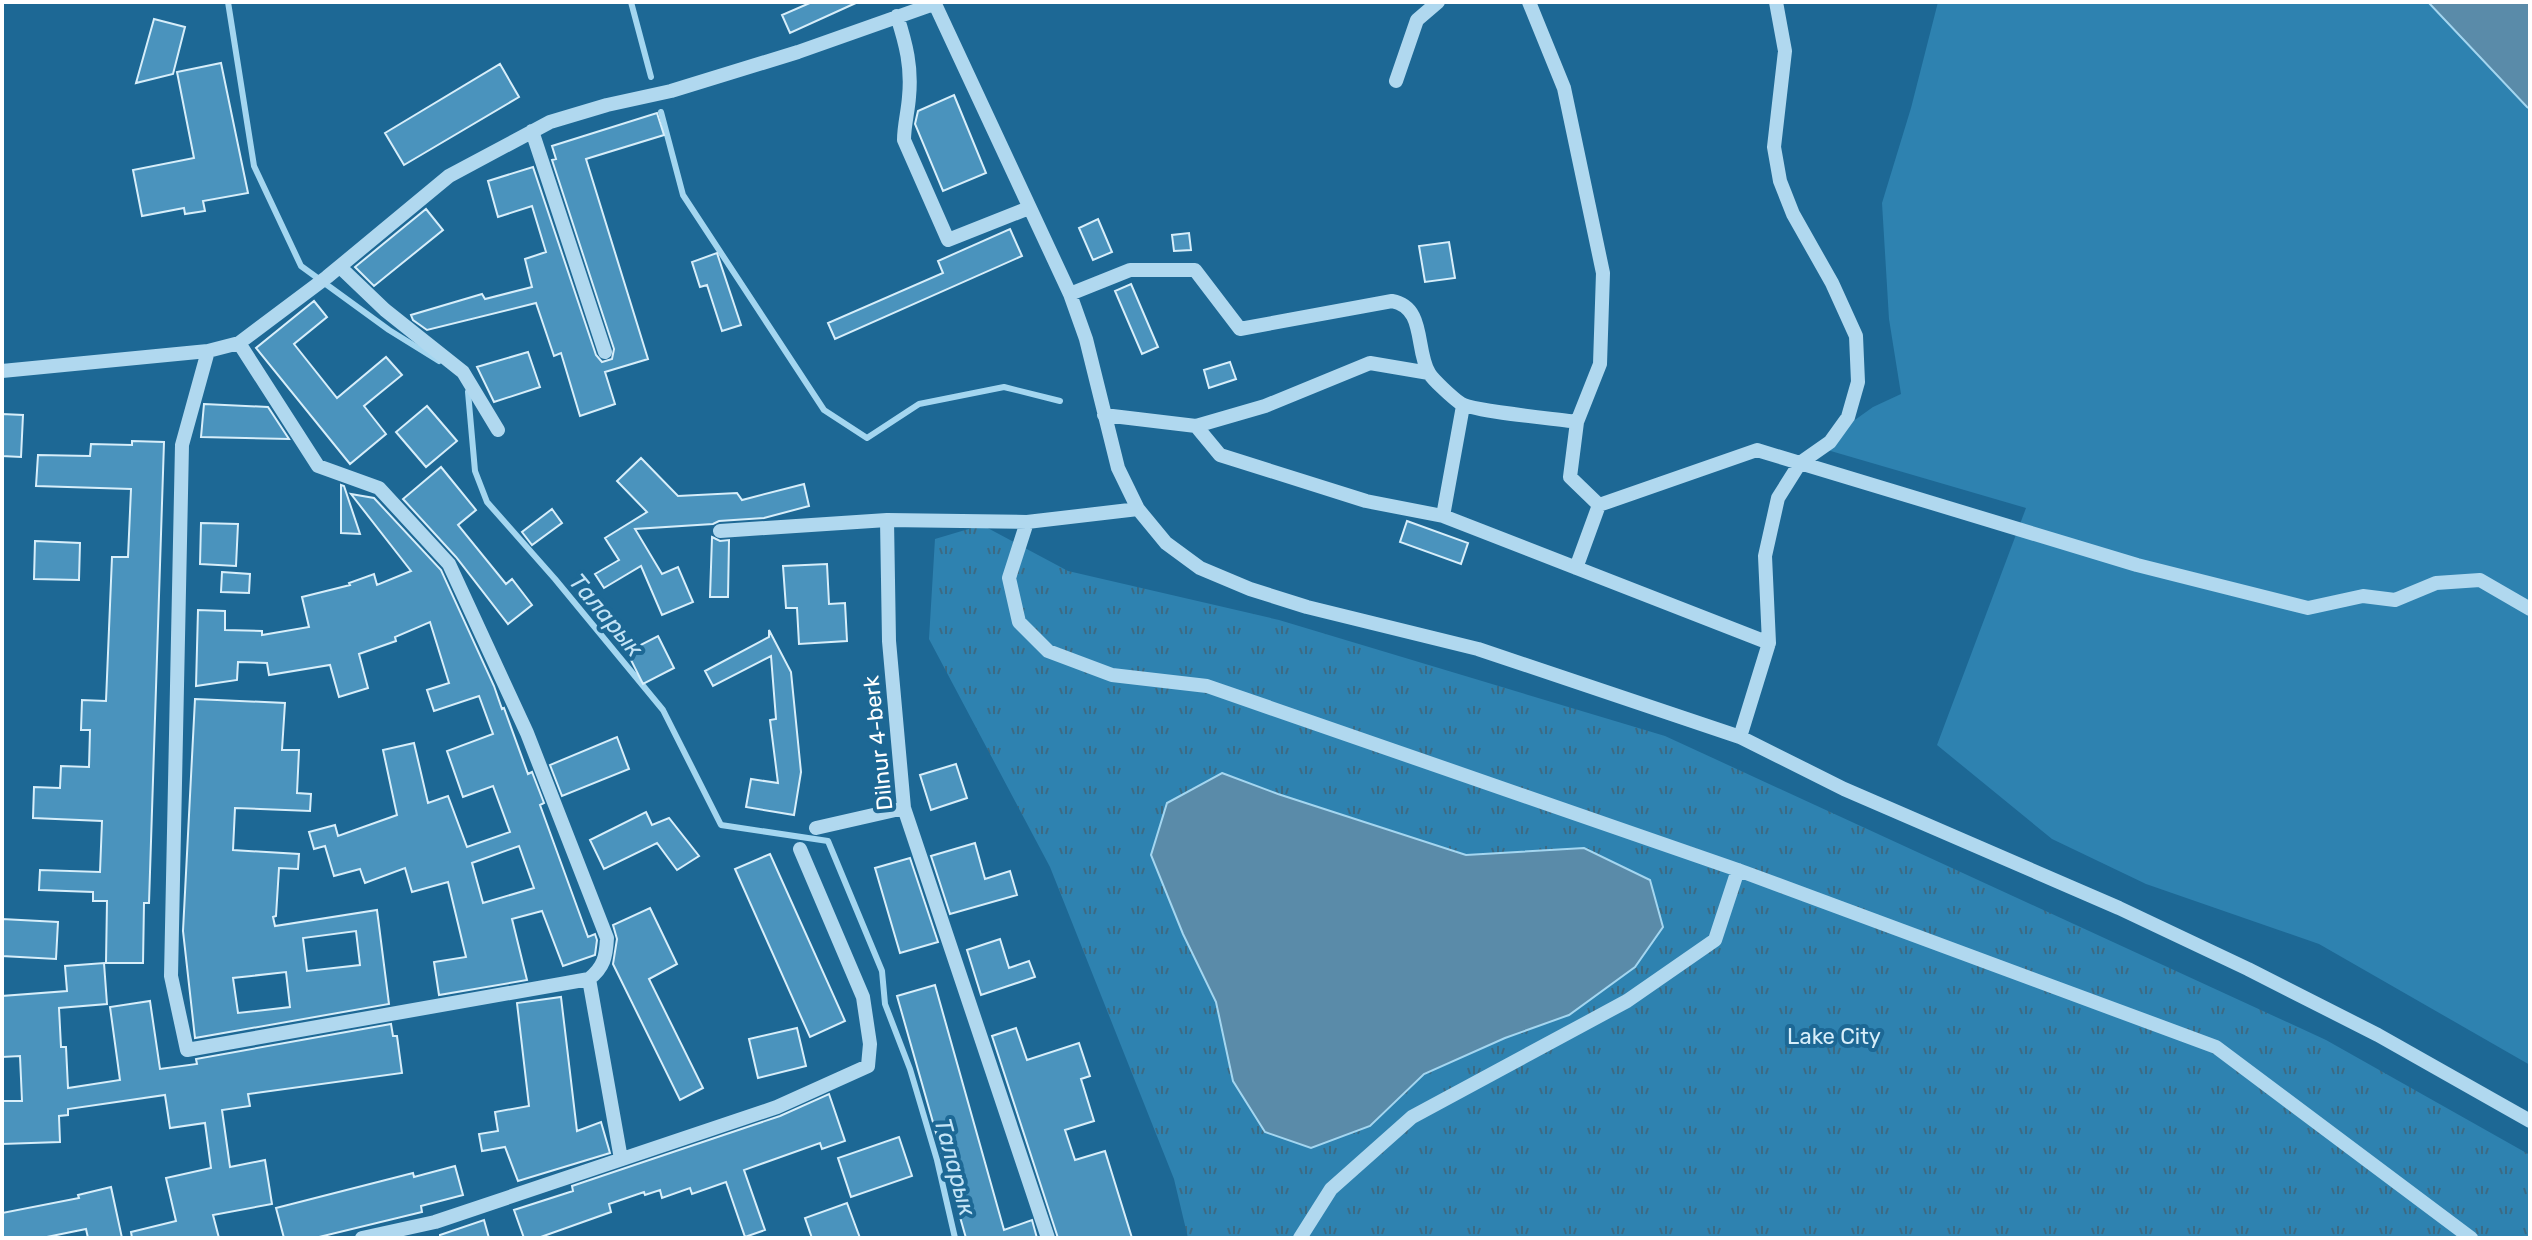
<svg xmlns="http://www.w3.org/2000/svg" width="2532" height="1240" viewBox="0 0 2532 1240" font-family="Rubik,sans-serif">
<defs>
<pattern id="park-tufts" width="24" height="20" patternUnits="userSpaceOnUse" patternTransform="scale(2)"><rect width="24" height="20" fill="#2e82b0"/><path d="M3 7l-1-3M5 7V3M7 7l1-3M15 17l-1-3M17 17v-4M19 17l1-3" fill="none" stroke="#3c6a83"/></pattern>
</defs>
<rect width="100%" height="100%" fill="#1d6895"/>
<path fill="#2e82b0" d="M1938,2h490l102,107v956l-211,-121 -173,-60 -94,-45 -115,-94 89,-237 -209,-61 56,-40 28,-13 -12,-75 -7,-116 29,-95z"/>
<path fill="url(#park-tufts)" fill-rule="evenodd" d="M982,525l86,46 211,49 386,116 661,304 204,115v83h-1342l-14,-59 -124,-312 -121,-228 6,-100zM1222,773l56,21 188,61 118,-7 -15,167 -64,23 -81,36 -54,52 -137,-45 -17,-79 -33,-68 -32,-79z"/>
<path fill="#5a8ba9" stroke="#a4d6f0" stroke-width="2" d="M2428,2h102v107l-3,-2z
M1222,773l56,21 188,61 118,-7 66,32 13,47 -28,40 -66,48 -64,23 -81,36 -54,52 -59,22 -46,-16 -32,-51 -17,-79 -33,-68 -32,-79 16,-52z"/>
<g fill="none" stroke-linecap="round" stroke-linejoin="round">
<path stroke="#a4d6f0" stroke-width="6" d="M228,2l26,164 47,100 88,64 50,31
M631,2l20,75
M661,112l22,83 141,215 43,28 52,-34 85,-17 56,14
M468,392l7,79 12,31 68,77 108,131 58,115 107,16 54,130 3,33 25,65 27,91 18,78"/>
</g>
<path fill="#4a93bd" stroke="#d7eefa" stroke-width="2" fill-rule="evenodd" d="M812,2h46l-68,31 -8,-18z
M154,19l31,8 -12,47 -37,9z
M221,63l27,130 -45,8 2,10 -20,3 -1,-6 -42,8 -9,-46 61,-12 -17,-86z
M500,64l19,33 -115,68 -19,-32z
M954,95l32,78 -43,18 -28,-67 3,-13z
M657,113l7,22 -78,24 62,200 -43,13 10,32 -35,12 -19,-63 -7,3 -18,-53 -109,27 -14,-10 -2,-5 71,-21 3,5 47,-12 -7,-28 21,-7 -14,-46 -34,11 -10,-36 45,-14 63,188 6,7 10,-3 2,-10 -62,-189 4,-1 -4,-13z
M426,209l17,21 -69,56 -19,-19z
M1098,219l14,33 -19,8 -14,-32z
M1010,229l12,27 -187,83 -7,-16 115,-50 -5,-12z
M1189,233l2,17 -17,1 -2,-16z
M1449,242l6,36 -30,4 -6,-36z
M717,253l24,72 -19,6 -15,-46 -7,2 -8,-25z
M1131,284l27,63 -16,7 -27,-63z
M314,301l13,16 -33,27 43,54 49,-41 16,18 -38,31 22,28 -36,30 -94,-116z
M528,352l12,35 -46,15 -17,-35z
M1230,362l6,17 -27,9 -5,-18z
M204,404l64,3 21,32 -88,-2z
M427,406l30,35 -31,26 -30,-35z
M2,414l21,1 -2,42 -19,-1z
M132,441l32,1 -15,461h-5l-1,60h-37l1,-62h-14v-9l-54,-2 1,-20 60,2 2,-51 -69,-3 1,-31 26,1 1,-22 28,1 1,-37h-9l1,-30 24,1 6,-144h16l3,-68 -95,-3 2,-31 52,1 1,-12 41,1z
M641,458l37,38 59,-3 5,7 62,-16 5,22 -45,12 -45,3 -6,3 -78,5 27,45 16,-7 15,35 -31,13 -21,-49 -37,22 -9,-14 24,-14 -14,-22 42,-26 -30,-31z
M441,467l35,43 -18,15 48,59 6,-5 20,26 -24,19 -52,-67 -53,-58z
M341,485l3,1 16,48 -19,-1z
M351,494l23,4 67,72 53,116 8,23 2,-1 24,66 4,-2 12,31 -4,2 48,132 7,-3 2,6 -2,15 -32,11 -21,-55 -30,8 15,61 -88,15 -5,-33 32,-5 -18,-75 -36,10 -7,-24 -40,15 -5,-14 -26,7 -9,-30 -11,3 -5,-17 26,-7 3,11 59,-21 -14,-65 31,-7 14,60 20,-7 19,51 43,-15 -17,-46 -30,11 -16,-46 46,-17 -14,-38 -45,15 -7,-21 22,-7 -19,-61 -35,15 1,4 -37,13 9,34 -29,9 -9,-32 -61,10 -2,-12 -29,-1 -1,18 -41,6 2,-76 27,1v19l37,1v4l47,-8 -7,-30 48,-12 -1,-2 25,-9 3,11 34,-14zM519,846l15,42 -51,15 -11,-40z
M552,509l10,14 -30,22 -10,-13z
M1407,521l61,22 -7,21 -61,-22z
M201,523l37,1 -2,42 -36,-2z
M712,537l8,4 9,-1 -1,57h-18z
M35,541l45,2 -1,37 -45,-1z
M827,564l2,40 16,-1 2,38 -48,3 -2,-36h-11l-3,-42z
M222,572l28,2 -1,19 -28,-1z
M769,630l22,42 10,100 -7,43 -48,-8 5,-28 27,4 -8,-63 6,-1 -5,-63 -58,30 -8,-15 64,-34z
M658,636l16,32 -31,16 -16,-32z
M195,699l90,4 -3,47h17l-2,43 14,1 -1,17 -75,-3 -2,42 66,4 -1,15 -19,-1 -3,48 -3,1 2,9 102,-16 12,94 -194,34 -12,-107zM356,931l4,34 -53,6 -4,-33zM286,972l4,35 -52,6 -5,-35z
M617,737l12,32 -67,27 -12,-31z
M956,764l11,34 -36,12 -11,-35z
M646,812l6,13 17,-7 30,38 -22,14 -20,-27 -53,26 -14,-29z
M975,843l10,36 25,-8 7,24 -67,19 -19,-58z
M770,854l75,167 -35,16 -75,-168z
M910,858l28,84 -38,11 -25,-85z
M650,908l27,56 -28,15 54,109 -23,12 -67,-136 4,-25 -4,-14z
M2,919l56,3 -2,37 -54,-3z
M1000,939l9,29 20,-7 6,16 -54,18 -14,-45z
M104,963l3,41 -48,4 2,39h5l2,41 52,-8 -10,-73 40,-6 10,68 37,-5 -1,-5 195,-35 2,12h4l5,37 -154,21 2,12 -28,4 8,57 35,-7 7,44 -59,11 6,23h-87l-1,-6 45,-11 -10,-43 45,-10 -6,-45 -35,5 -5,-33 -97,14v6l-9,1 1,26 -58,2v-43h20l-2,-45 -18,1v-61l65,-5 -2,-25z
M935,985l69,245 28,-10 5,18h-71l-69,-242z
M561,997l16,134 24,-9 9,31 -92,28 -13,-34 -23,4 -3,-17 19,-3 -3,-19 34,-6 -12,-103z
M797,1028l9,38 -48,12 -9,-39z
M1016,1028l11,32 52,-17 11,33 -9,3 13,42 -29,9 10,30 30,-9 27,87h-74l-66,-202z
M829,1094l16,47 -23,8 -2,-6 -76,27 21,60 -20,7 -19,-55 -34,12 -2,-6 -28,10 -2,-8 -15,5 -1,-3 -35,12 2,8 -73,26h-14l-10,-28 59,-19 -1,-5 208,-70z
M899,1137l13,39 -61,21 -13,-39z
M455,1166l8,29 -42,11 1,6 -107,26h-31l-8,-30 137,-35 1,4z
M111,1187l11,51h-34l-2,-9 -44,9h-40v-25l77,-15 -1,-3z
M847,1203l13,35h-48l-7,-20z
M484,1220l5,18h-49v-3z"/>
<g fill="none" stroke-linecap="round" stroke-linejoin="round">
<path stroke="#b0d8ef" stroke-width="14" d="M934,2l136,292 16,45 32,129 20,41 28,34 34,25 50,21 57,18 171,42 262,88 104,52 275,119 129,61 130,66 152,86
M1529,2l35,86 39,185 -3,91 -23,58
M897,16c9,28 15,51 12,81 -1,15 -5,28 -5,43l44,100 81,-32
M1396,81l21,-61 21,-18
M532,131l73,221
M340,267l45,43 78,62 35,58
M1070,294l60,-24h65l45,59 152,-28c34,6 23,49 37,72 4,7 24,25 31,30 10,8 98,16 117,19l-7,55 29,28 158,-55 380,115 171,43 55,-12 32,4 41,-17 44,-3 50,29
M208,351l-26,94 -11,531 16,74 402,-71c15,-12 17,-22 18,-41l-80,-205 -78,-169 -70,-76 -61,-22 -79,-123
M2,371l206,-20 31,-8 88,-66 122,-101 101,-54 57,-17 64,-14 127,-39 136,-48
M1104,415l92,11 69,-20 105,-43 59,10
M1196,426l24,29 146,46 77,15 326,127 -29,94
M1443,516l20,-110
M1027,522l-18,56 10,44 29,29 64,24 95,11 531,184 478,177 255,191
M720,531l167,-11
M1576,568l23,-63
M1769,643l-4,-87 13,-58 22,-35 30,-21 18,-25 10,-35 -2,-46 -24,-53 -39,-69 -13,-33 -6,-34 11,-96 -9,-49
M816,828l88,-20
M589,979l32,180
M362,1238l73,-16 342,-115 91,-41 2,-22 -7,-47 -63,-148
M1048,1238l-144,-430 -15,-167 -2,-121 140,2 111,-13
M1300,1238l31,-49 81,-72 215,-116 88,-61 23,-70"/>
</g>
<g text-anchor="middle" dominant-baseline="central" stroke-width="8" stroke-linejoin="round" paint-order="stroke">
<g font-size="22" fill="#fff" stroke="#1d6895">
<text transform="translate(878 743) rotate(-96)">Dilnur 4-berk</text>
</g>
<g font-size="22" fill="#d7eefa" stroke="#1d6895">
<text x="1834" y="1036">Lake City</text>
</g>
<g font-size="24" font-style="italic" fill="#c4e4f6" stroke="#1d6895">
<text transform="translate(606 615) rotate(50)">Таларык</text>
<text transform="translate(955 1167) rotate(75)">Таларык</text>
</g>
</g>
<rect width="2532" height="1240" fill="none" stroke="#ffffff" stroke-width="8"/>
</svg>
